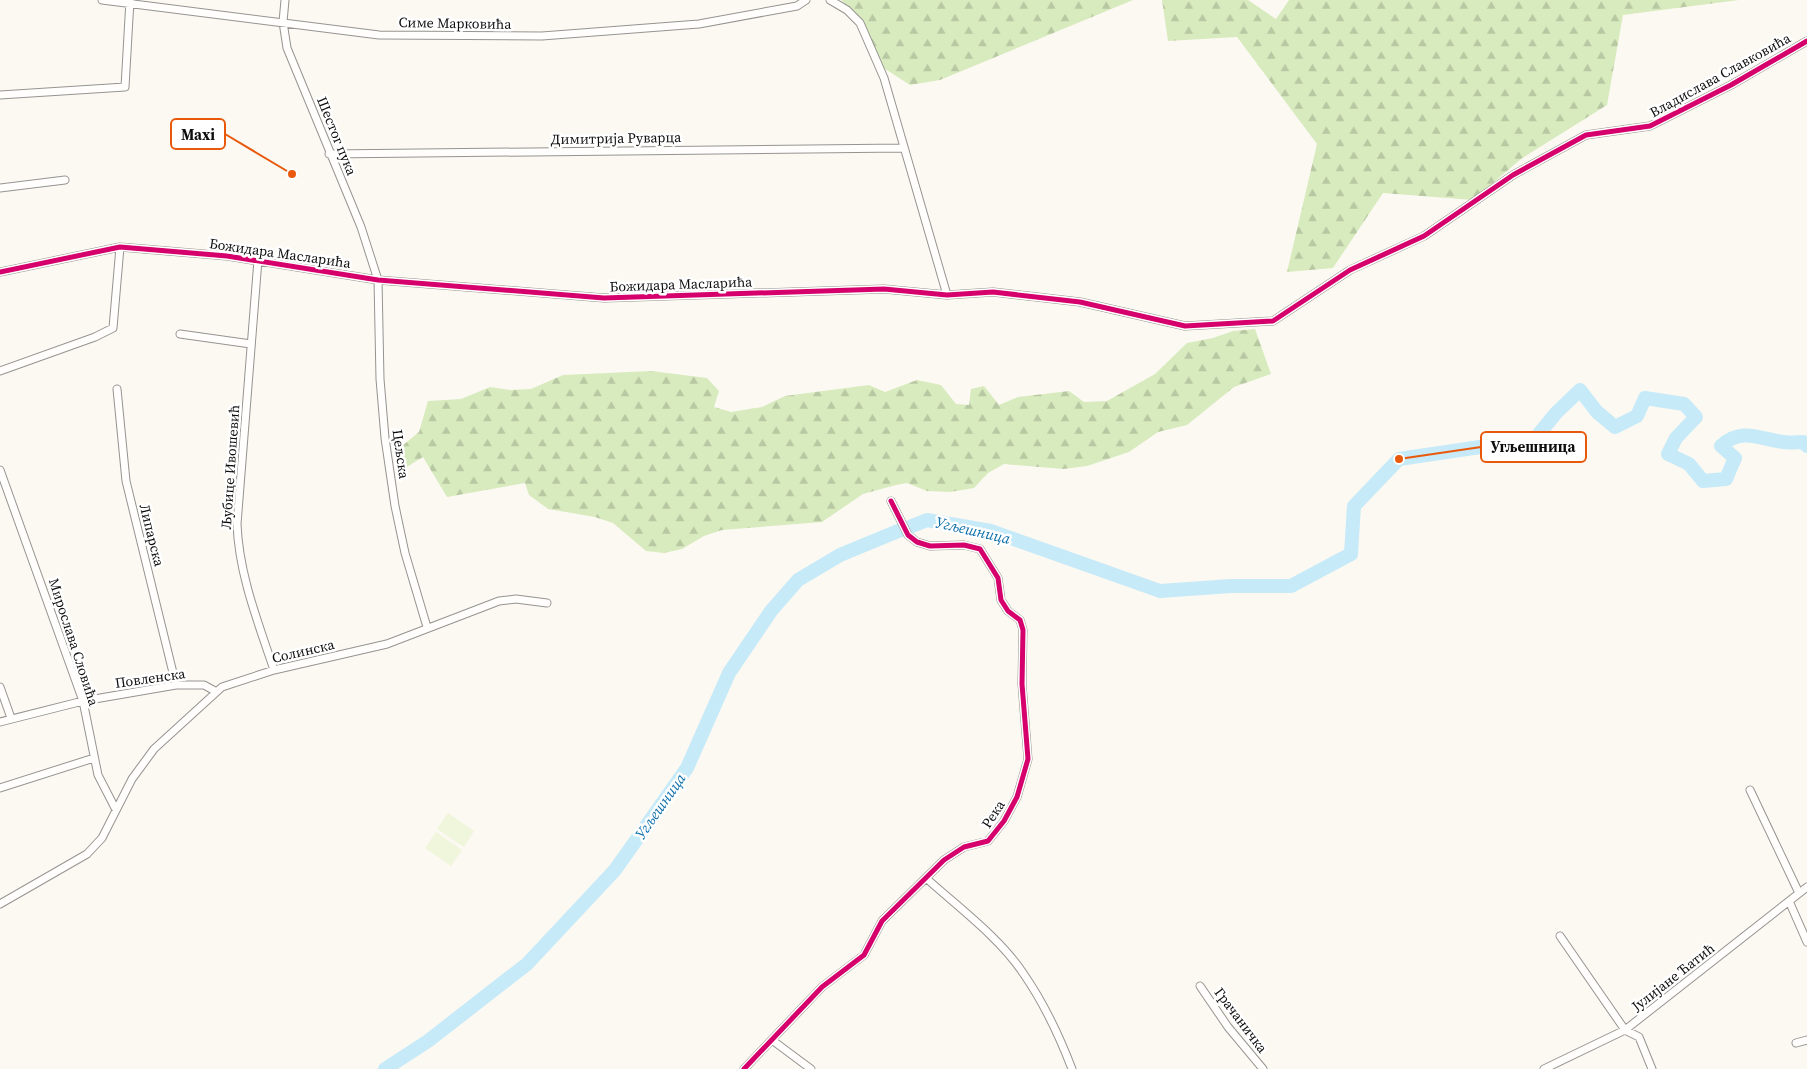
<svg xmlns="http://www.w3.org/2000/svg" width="1807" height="1069" viewBox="0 0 1807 1069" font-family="'Source Serif 4',serif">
<defs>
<pattern id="forest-firs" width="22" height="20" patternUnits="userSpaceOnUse" patternTransform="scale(1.25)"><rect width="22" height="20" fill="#d8ebbe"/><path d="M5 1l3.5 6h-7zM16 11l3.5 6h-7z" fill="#b8c8a2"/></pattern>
</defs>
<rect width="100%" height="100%" fill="#fcf9f2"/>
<path fill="url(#forest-firs)" d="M841,0h292l-193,80 -30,5 -31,-20 -18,-46z
M1162,0h86l28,19 13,-19h450l-116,15 -16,90 -86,54 -48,41 -90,-7 -50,75 -46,4 30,-128 -80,-107 -69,4z
M1255,329l16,45 -37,13 -47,38 -29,7 -29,20 -42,14 -24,3 -59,-5 -16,9 -14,15 -24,4 -23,-1 -20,-8 -11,2 -33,9 -41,28 -100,8 -18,6 -22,13 -18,4 -18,-2 -33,-28 -18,-6 -47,-8 -19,-14 -4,-12 -78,14 -24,-40 -26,16 -1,-22 23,-19 9,-31 33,-2 29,-12 20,3 21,-1 32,-14 88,-4 56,7 12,13 -5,16 17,5 31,-5 23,-11 84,-11 16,7 32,-12 24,5 15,19 13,1 2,-16 13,-3 15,19 19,-8 51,-6 15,11 23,-1 48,-27 32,-31 26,-5 20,-7z"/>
<path fill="#f0f6db" d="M448,813l26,18 -10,16 -27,-18z
M436,832l26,18 -11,16 -26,-18z"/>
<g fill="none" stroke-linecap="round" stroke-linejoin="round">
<path stroke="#c6eaf8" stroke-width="14" d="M907,528l20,-8 64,11 169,60 71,-5h60l60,-32 3,-48 45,-47 88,-13 38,5 31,-38 24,-23 17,22 18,15 22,-11 8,-18 39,6 12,13 -20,21 -8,16 21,10 14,17 23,-2 9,-21 -14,-12c21,-19 38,-7 62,-4 6,1 14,0 20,0l4,4
M385,1069l43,-28 99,-77 88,-94 72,-102 42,-95 42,-62 27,-31 42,-25 63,-26"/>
<g stroke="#959491" stroke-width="9">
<path id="minor" d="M102,0l277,35 163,1 157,-12 98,-18 9,-6
M285,0l-2,22 4,26 74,179 17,53 2,99 5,59 10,68 10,47 22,74
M830,0l17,10 13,13 24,55 63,217
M0,95l125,-8 5,-87
M329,154l574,-6
M0,188l65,-8
M258,260l-21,264c2,51 21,98 37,146
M0,272l120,-25 107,9 151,24 226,18 280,-9 63,6 46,-3 87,10 105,24 88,-5 77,-51 74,-34 89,-61 73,-40 64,-9 81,-41 76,-44
M180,334l71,10
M0,371l95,-34 18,-9 7,-81
M117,389l9,92 50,204
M0,470l83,231 15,74 17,33
M0,687l11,31
M0,722l83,-21 93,-16h28l11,6
M0,788l94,-30
M1750,790l49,103
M926,878c32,29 74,60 97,95 21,30 36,62 49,96
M1789,901l18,41
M0,904l87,-50 15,-16 30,-59 22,-30 68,-62 52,-17 113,-26 112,-43 17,-2 31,4
M1560,936l65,94 14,7 13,32
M1200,986l28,41 35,42
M772,1040l39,29
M1796,1043l11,-3
M744,1069l78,-82 42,-32 18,-34 62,-61 20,-13 24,-6 16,-20 13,-24 11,-38 -6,-75 1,-54 -3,-10 -12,-9 -7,-11 -3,-22 -18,-29 -16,-4 -34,1 -13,-4 -9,-7 -17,-34
M1544,1069l81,-39 182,-143"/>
</g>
<use href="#minor" stroke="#fffefd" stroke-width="7"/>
<g stroke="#fff" stroke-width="8">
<path id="cycleway" d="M0,272l120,-25 107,9 151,24 226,18 280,-9 63,6 46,-3 87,10 105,24 88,-5 77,-51 74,-34 89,-61 73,-40 64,-9 81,-41 76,-44
M744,1069l78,-82 42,-32 18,-34 62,-61 20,-13 24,-6 16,-20 13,-24 11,-38 -6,-75 1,-54 -3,-10 -12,-9 -7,-11 -3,-22 -18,-29 -16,-4 -34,1 -13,-4 -9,-7 -17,-34"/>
</g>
<use href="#cycleway" stroke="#d6006c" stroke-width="5"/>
</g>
<g text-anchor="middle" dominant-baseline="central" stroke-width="5" stroke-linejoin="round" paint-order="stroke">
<g font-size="14" fill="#0e0e0e" stroke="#fff">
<text transform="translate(455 23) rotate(1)">Симе Марковића</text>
<text transform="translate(1720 75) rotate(-29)">Владислава Славковића</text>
<text transform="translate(337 136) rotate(68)">Шестог пука</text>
<text transform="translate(616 138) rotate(-1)">Димитрија Руварца</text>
<text transform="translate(280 253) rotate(8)">Божидара Масларића</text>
<text transform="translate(681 284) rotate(-2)">Божидара Масларића</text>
<text transform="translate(401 454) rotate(82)">Цељска</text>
<text transform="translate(230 467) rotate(-86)">Љубице Ивошевић</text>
<text transform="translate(152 535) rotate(76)">Липарска</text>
<text transform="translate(74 642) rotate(72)">Мирослава Словића</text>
<text transform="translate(303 651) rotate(-13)">Солинска</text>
<text transform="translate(150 678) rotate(-8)">Повленска</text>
<text transform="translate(993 814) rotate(-57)">Река</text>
<text transform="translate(1673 977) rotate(-38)">Јулијане Ћатић</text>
<text transform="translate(1241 1020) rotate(53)">Грачаничка</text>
</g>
<g font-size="15" font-style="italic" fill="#0c6fab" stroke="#fff">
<text transform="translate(973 530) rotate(13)">Угљешница</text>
<text transform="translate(660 806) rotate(-55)">Угљешница</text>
</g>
</g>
<path fill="none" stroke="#e8590c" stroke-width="2" d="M292 174L225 134M1399 459L1481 447"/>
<g fill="#e8590c" stroke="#fff" stroke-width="2">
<circle cx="292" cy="174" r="5"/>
<circle cx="1399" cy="459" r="5"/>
</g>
<g fill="#fff" stroke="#e8590c" stroke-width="2">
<rect x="171" y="119" width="54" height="30" rx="5"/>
<rect x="1481" y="432" width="105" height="30" rx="5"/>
</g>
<g font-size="15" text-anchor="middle" font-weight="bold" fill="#0e0e0e">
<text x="198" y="140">Maxi</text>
<text x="1533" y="452">Угљешница</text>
</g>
</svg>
